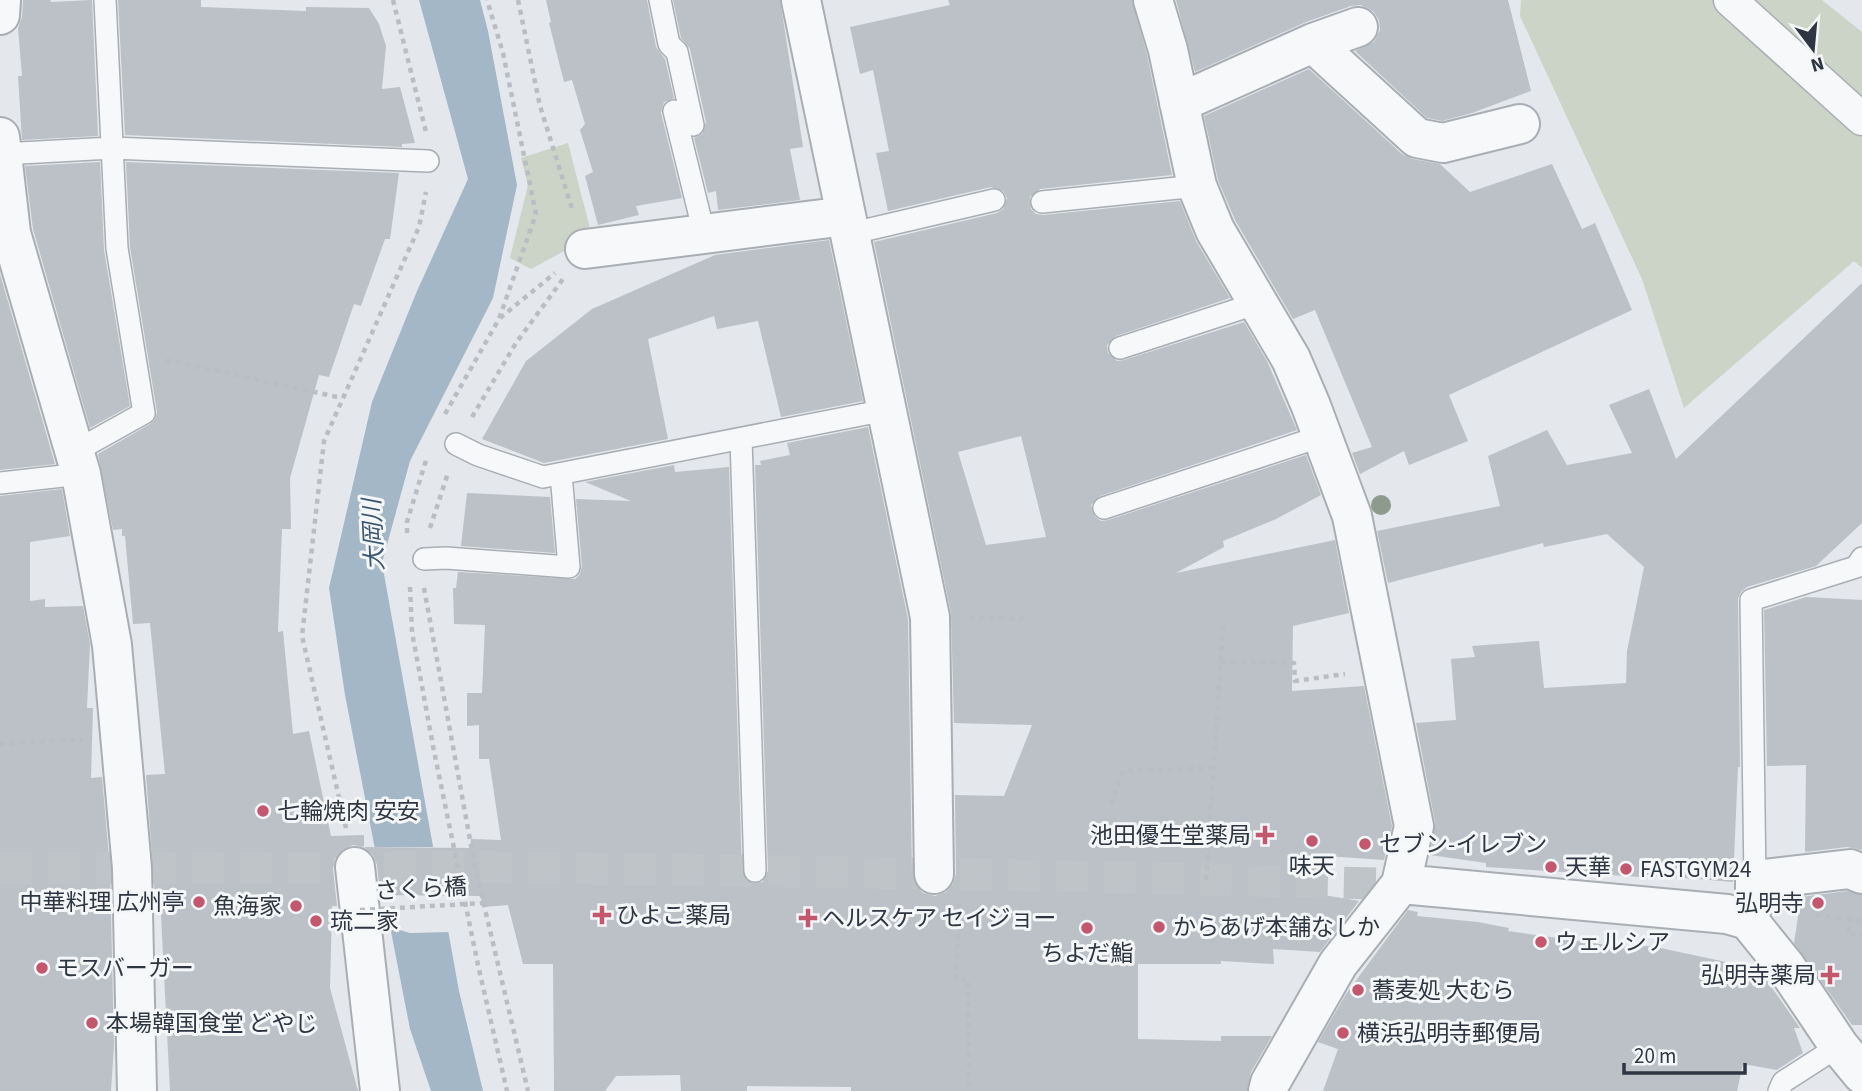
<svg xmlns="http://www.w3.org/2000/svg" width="1862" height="1091" viewBox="0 0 1862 1091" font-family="'Source Sans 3','Noto Sans JP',sans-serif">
<rect width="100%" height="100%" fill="#e4e7eb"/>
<path fill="#cbd4c6" d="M1521,0h301l40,32v236l-8,-7 -170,147 -42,-129 -122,-263z
M568,143l24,93 -61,33 -21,-11 18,-73 -7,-27z"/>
<path fill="#a3b7c7" d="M419,0h61l8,31 29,154 -24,113 -83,163 -28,102 77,428 24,100h-52l-21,-62 -65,-334 -16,-107 43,-186 45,-111 51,-112z"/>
<path fill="#e4e7eb" d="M370,847h67l15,85 -42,1 -24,-7z"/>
<path fill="#bcc1c7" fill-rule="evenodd" d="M23,0h27l1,2 41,-2 6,136 -76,4 -4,-64h4l-4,-48 4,-11z
M118,0h83v7l105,4v-4l63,1 10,16 7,22 -4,43 18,-2 15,56 -13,1v3l-277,-12z
M546,0h101l9,47 9,12 9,39 -10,4 -3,11 21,85 -46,8 3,9 -41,10 -13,-49 8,-4 -13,-42 5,-6 -13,-44 -8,2 -15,-59 2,-1z
M673,0h107l23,147 -13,2 10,51 -82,10 -2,-19 -8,2 -14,-55 8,-4 4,-12 -16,-73 -9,-11z
M948,0h184l15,55 25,120 -132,14 -10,8 1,12 5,5 7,1 137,-14 16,40 34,57 -114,38 -9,9 1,8 9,8 7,-1 120,-38 23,39 30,69 -197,66 -9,9 4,12 6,4 7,-1 198,-65 15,40 -45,24 -53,22 1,6 -48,26 159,-33 14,73 -56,13 -1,65 72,-5 28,140 -8,34 -73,-5 -5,37 53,9 -39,51 -47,-3 1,15 -53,-3v3h-83v75l83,2v-5h51l-21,36 -4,19h-396v-4l-104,-1v5h-66l-1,-16 -64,1 -11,15h-51l-1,-127h-30l-15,-59 -24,2 -4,-11 -100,-1 -3,-30 -4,-10 -9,-8 -11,-2 -11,5 -7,9 -2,10 4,37h-5l-2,82 28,103h-188l-10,-195h-5l-9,-121 19,-1 -15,-151 -17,1 -8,-88h-3v-7l-9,1 -15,-76 52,-30 5,-5 2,-7 -27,-165 -4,-85 273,11 -9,66h-5l-24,67 -7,-2 -25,73 -10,-2 -29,103 1,51h-9l-4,103 5,-1 10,103 16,-3 22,105 33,-1v12l106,1 1,-9 30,1 -12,-81h-10v-34l-12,1v-33h15l3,-68 -31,-1 -1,-36h3l2,-16 117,7 5,-5 2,-8 -6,-67 55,2 -46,-19 89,-17 1,7 54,-5 13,404 2,7 5,5 13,-1 6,-11 -13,-406h6l-1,-4 30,-6 -3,-12 81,-16 40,192 4,256 3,10 8,8 12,3 11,-4 7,-8 3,-10 -1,-79 49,1 28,-71 -78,-2 -3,-110 -77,-371 123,-29 6,-4 4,-11 -4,-7 -12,-4 -103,24 -12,-58 13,-2 -16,-81 -13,4 -10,-47 100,-22zM1021,436l25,101 -60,8 -28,-93z
M1176,0h332l23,91 -59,22 -30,8 -15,-3 -72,-67 19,-9 6,-12 -1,-10 -6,-9 -12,-6 -10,1 -45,16 -111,50z
M1309,69l93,85 11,5 27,5 30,28 82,-28 30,65 13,-6 37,87 -183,85 19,46 -59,24 -5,-14 -44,23 -8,-21 20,-6 -57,-137 -22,9 -58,-99 -17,-40 -14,-64z
M100,162l4,88 26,156 -40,22 -57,-199 -8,-63z
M829,240l34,161 -82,16 -23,-96 -41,8 -3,-13 -66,23 20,100 -124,24 -62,-24 44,-78 66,-52 123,-54z
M0,274l55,190 -55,6z
M1862,283v240l-46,43 -69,21 -6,5 -3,7 2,168h-2l-5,115 -95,-8 3,3 -155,-10v-4l-56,-8 5,-33 -19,-99 40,-3 -5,-61 24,-2 -3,-11 67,-5 5,47 82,-5 1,-32 17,-84 -37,-33 -63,13 -1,-4 -155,40 -11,-52 123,-25 -12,-50 59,-26 20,35 65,-12 -23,-48 40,-16 27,70z
M62,489l8,47 -40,6v59l15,-2v8l38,-1 7,38 -3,64h6l-2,70 11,-1 8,92 4,177 -3,45h-111v-595z
M467,493l83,4 5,56 -94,-7z
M1806,597l56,3v250l-15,-3 -42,5 1,-87 -39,1 -3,-156z
M1847,891l15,4v130h-10l-58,-82 7,-46z
M1408,910l10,2 -1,4 61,6 31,6 -1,3 106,15h37l108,23 41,59h-6l9,25 -26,17 -34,-6 -6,27h-414l15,-42 -20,-7 28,-48z"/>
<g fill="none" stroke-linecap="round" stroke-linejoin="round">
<path stroke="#bfc4c9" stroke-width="32" stroke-dasharray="32 16" stroke-linecap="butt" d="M0,868l475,-1 485,7 441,10"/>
<g stroke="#a9aeb5" stroke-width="24">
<path id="service" d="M660,0l9,44 8,8 16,73
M674,111l30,122
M2,154l110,-6 316,13
M1042,202l155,-16
M849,234l145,-34
M1120,348l138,-45
M741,439l14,432
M456,444l22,11 65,22 343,-67
M74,452l70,-39 -27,-165 -12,-248
M0,483l81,-9
M1104,508l218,-72
M424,559l22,-1 123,9 -8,-93
M1755,880l-4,-280 105,-33 6,-9
M1779,1091l4,-9 56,-36"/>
</g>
<g stroke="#a9aeb5" stroke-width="35">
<path id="pedestrian" d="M1730,0l132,119"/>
</g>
<g stroke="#a9aeb5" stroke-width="42">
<path id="minor" d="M801,0l129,617 4,257
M1153,0l15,50 29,136 18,44 76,129 20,47 41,110 62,310 -13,58 -63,80 -68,119 -2,8
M0,15l1,-15
M1313,43l104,95 26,5 77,-19
M1179,103l134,-60 45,-16
M0,137l11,96 70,241 31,171 20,223 5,223
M585,249l261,-33
M355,867l25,224
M1401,884l326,30 21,6 38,47 53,79 23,28
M1748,920l7,-20v-20l95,-11 12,5"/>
</g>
<path stroke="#babec2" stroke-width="4.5" stroke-dasharray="5 5" stroke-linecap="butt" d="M393,0l33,132
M518,0l22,106 33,106
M500,318l55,-45
M166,360l176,38
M445,414l54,-95 37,-105 -33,-161 -16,-53
M472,417l44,-74 47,-64
M430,528l18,-55
M407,533v-11l20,-65
M410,587l2,45 21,114 45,219 29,126
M424,588l51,279 53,224
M969,618l59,1
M1221,661l73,2 1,18 50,-7
M0,744l83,-5
M1111,804l12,-33 90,-3
M346,828l-44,-192 22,-195 95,-214 7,-35
M1206,880l17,-255
M959,904l-3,75h12l1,112
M1816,915l46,6
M1850,917l-2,17 14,1"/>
<use href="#service" stroke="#f7f8f9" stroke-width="21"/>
<use href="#pedestrian" stroke="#f7f8f9" stroke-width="32"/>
<use href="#minor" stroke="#f7f8f9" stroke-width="38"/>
<path stroke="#babec2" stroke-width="4.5" stroke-dasharray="5 5" stroke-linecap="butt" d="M360,910l124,-7"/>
</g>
<circle fill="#8c9b8b" cx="1381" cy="505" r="10"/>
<g fill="#c2576e" stroke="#f4f6f8" stroke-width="2.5">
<circle cx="263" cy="811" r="7"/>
<path d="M1261.5 824.5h7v7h7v7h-7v7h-7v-7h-7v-7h7z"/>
<circle cx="1312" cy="841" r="7"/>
<circle cx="1365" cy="844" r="7"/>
<circle cx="1551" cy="867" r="7"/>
<circle cx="1626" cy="869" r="7"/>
<circle cx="199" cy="902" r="7"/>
<circle cx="1818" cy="903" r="7"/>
<circle cx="296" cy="906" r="7"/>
<path d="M598.5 904.5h7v7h7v7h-7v7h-7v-7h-7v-7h7z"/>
<path d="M804.5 907.5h7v7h7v7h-7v7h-7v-7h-7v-7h7z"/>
<circle cx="316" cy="921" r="7"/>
<circle cx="1159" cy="927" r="7"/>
<circle cx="1087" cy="928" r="7"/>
<circle cx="1541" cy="942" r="7"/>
<circle cx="42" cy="968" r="7"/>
<path d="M1826.5 964.5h7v7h7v7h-7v7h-7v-7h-7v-7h7z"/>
<circle cx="1358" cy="990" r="7"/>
<circle cx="92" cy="1023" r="7"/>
<circle cx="1343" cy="1033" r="7"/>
</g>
<g text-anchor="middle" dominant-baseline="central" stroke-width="6" stroke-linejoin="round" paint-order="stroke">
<g font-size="23" fill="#2d3642" stroke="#f4f6f8" text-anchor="start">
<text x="277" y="811">七輪焼肉 安安</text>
<text x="1251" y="835" text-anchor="end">池田優生堂薬局</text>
<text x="1379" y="844">セブン-イレブン</text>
<text x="1312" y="866" text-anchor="middle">味天</text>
<text x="1565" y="867">天華</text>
<text x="1640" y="869">FASTGYM24</text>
<text x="185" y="902" text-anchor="end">中華料理 広州亭</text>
<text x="1804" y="903" text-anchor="end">弘明寺</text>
<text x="282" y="906" text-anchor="end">魚海家</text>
<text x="616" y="915">ひよこ薬局</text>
<text x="822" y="918">ヘルスケア セイジョー</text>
<text x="330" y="921">琉二家</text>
<text x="1173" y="927">からあげ本舗なしか</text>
<text x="1555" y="942">ウェルシア</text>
<text x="1087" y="953" text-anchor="middle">ちよだ鮨</text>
<text x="56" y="968">モスバーガー</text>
<text x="1816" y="975" text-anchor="end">弘明寺薬局</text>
<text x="1372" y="990">蕎麦処 大むら</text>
<text x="106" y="1023">本場韓国食堂 どやじ</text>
<text x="1357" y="1033">横浜弘明寺郵便局</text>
</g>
<g font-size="23" fill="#2d3642" stroke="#f4f6f8">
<text transform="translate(421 889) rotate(-3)">さくら橋</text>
</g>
<g font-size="24" font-style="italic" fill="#3b5772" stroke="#f4f6f8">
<text transform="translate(374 535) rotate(-93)">大岡川</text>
</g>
</g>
<g transform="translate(1813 49) rotate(164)" stroke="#f4f6f8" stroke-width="5" paint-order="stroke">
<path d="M0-5L12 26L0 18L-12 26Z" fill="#2d3642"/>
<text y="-10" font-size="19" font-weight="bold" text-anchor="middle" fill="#2d3642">N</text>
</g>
<path d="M1624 1063v10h121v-10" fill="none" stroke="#2d3642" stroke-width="3.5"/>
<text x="1634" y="1063" font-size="21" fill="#2d3642" stroke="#f4f6f8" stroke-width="5" paint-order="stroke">20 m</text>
</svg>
